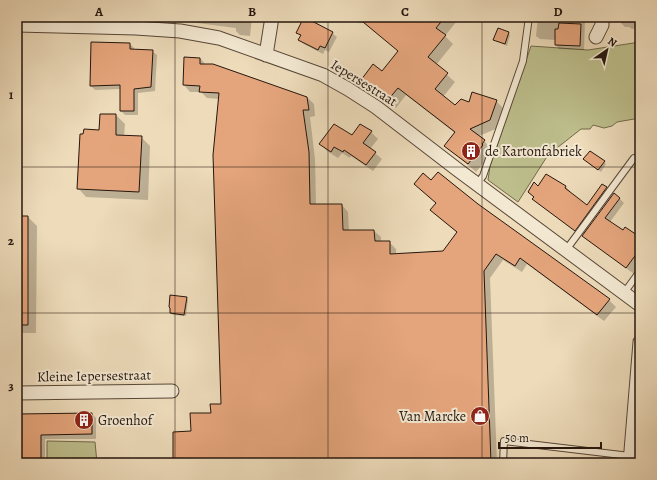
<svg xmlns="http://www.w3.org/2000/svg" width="657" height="480" viewBox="0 0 657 480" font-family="Alegreya,serif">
<rect width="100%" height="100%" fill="#eddbba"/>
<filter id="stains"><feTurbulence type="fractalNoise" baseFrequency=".005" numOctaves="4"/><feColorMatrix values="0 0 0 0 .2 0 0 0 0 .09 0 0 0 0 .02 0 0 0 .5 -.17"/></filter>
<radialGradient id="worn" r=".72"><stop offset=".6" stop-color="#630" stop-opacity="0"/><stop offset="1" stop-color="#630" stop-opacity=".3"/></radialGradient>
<path fill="#bdbe8c" stroke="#716a4c" d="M640,42v76l-23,4 -5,4 -8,2 -11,-3 -3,4h-9l-33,26 -30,47 -30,-22 2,-14 41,-120 57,4z
M47,441l48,1 2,21h-50z"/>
<path fill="#0003" d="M171,17h81l-2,19 -10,-1 -4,-4v-3l-62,-8z
M352,17h108l-15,19 8,8 -17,21 19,17 -12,15 13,10 13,-4 27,-2 8,8 -6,19 -19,8 13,13 -1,5 -15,18 -30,-26 9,-13 -49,-38 -10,13 -34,-28 20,-8 17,-20 -35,-29h-6z
M465,17h10l-4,5z
M538,17h49v3h-2l-1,30 -25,-1 -3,-4v-5l-16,-1 -4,-3z
M620,17h20v11l-8,1 -3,-2h-4l-4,-4z
M297,32l35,1 5,4 -8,15 -4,-2 -2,4 -19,-10 -5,-4 2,-3z
M508,33l2,2 -3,11 -12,-6z
M130,44l4,4v2l18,1 5,4 -2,36 -17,2v22h-13l-4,-4v-22l-26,1 -4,-4z
M200,58l6,7 101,32 7,7 1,12 -5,1 5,42 1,46h26l6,7 1,19h25l7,6v5h8l7,7v5l48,-2 14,-19 -27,-23 6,-7 -5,-22 45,24 132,95 7,7 -12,14 -77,-57 -5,8 -19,-12 -13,18 7,185h-323l38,-49 10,-10 -3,-305 -12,-1 -6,-6h-11l-6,-7z
M116,115l9,9 -1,12 17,1 9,9 -2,54 -62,-3 -8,-9z
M371,132l7,7 -8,10 12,10 -9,12 -22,-15 -1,2 -8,-5 -4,5 -11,-7 -6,-7z
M586,161l18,1 2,2 -5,8z
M546,175l20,12 4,4 -1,1 18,14 19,-18 4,4 -31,42 -46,-35 5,-12z
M619,198l5,5 -14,19 13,9 12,4 5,-6v46l-2,2 -55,-41z
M17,217h11l9,9 -1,107h-19z
M186,298l2,2 -2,16 -13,-1 -2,-2z
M92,414l4,4v21h-51v24h-28v-48z
M514,458l55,5h-55z"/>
<path fill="#e5a57c" stroke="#25160d" d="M304,17l29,15 -8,16 -5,-2 -2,4 -20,-10 3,-5 -5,-2z
M357,17h88l-9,11 10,7 -18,22 20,16 -13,16 20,16 6,-6 8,3 3,-10 25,8 -7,20 -20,9 15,11 -3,4 1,1 -15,19 -24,-18 11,-14 -57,-44 -11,13 -26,-21 12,-16 9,7 16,-20z
M559,23l22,1 -1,22 -25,-1v-16h3z
M498,28l11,4 -4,12 -12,-4z
M91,42l39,1v6l23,1 -2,37 -17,2v22h-14v-26l-30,1z
M184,57l16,1v6h13l94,33 2,13h-6l6,42 1,52h32l1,26h31l1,11h15v13l53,-3 14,-19 -27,-22 6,-7 -22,-19 9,-11 8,7 7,-8 40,32 132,95 -13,16 -77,-57 -5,8 -19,-12 -12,17 7,192h-318v-31l18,-1 -1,-18h21l-1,-9h11l-8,-249 6,-62 -20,-1 1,-6 -17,-1z
M100,114h16v21l26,1 -3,56 -62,-3 3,-55h3l1,-5 15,1z
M334,124l18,11 8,-11 12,7 -9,12 13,9 -10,13 -22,-15 -1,2 -9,-5 -3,5 -12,-8z
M590,151l15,10 -7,9 -15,-11z
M546,174l20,12 -1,2 22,17 15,-21 5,3 -32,44 -43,-32 2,-2 -6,-5 6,-10 4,4z
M614,193l6,5 -15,20 18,12 2,-3 15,10v12l-14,19 -44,-32z
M17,216h11v109h-11z
M170,295l17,2 -3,18 -14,-2v-5l-1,-1z
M92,413v21l-51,1v26h-20v-33h-4v-14z"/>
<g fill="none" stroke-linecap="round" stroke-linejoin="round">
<g stroke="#574738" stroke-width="8">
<path id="lane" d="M477,184l6,-8 40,-115 6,-44
M566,250l68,-92 6,2
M624,293l16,-22
M503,463l1,-22 126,15"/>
</g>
<g stroke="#574738" stroke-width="15">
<path id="street" d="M17,25l119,3 44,3 39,7 104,37 25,14 28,18 82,63 182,135
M596,37l6,-12v-8
M266,55l6,-38
M17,393l155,-2
M630,463l10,-121"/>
</g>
<use href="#lane" stroke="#f3e8d2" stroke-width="6"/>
<use href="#street" stroke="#f3e8d2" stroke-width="13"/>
</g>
<path fill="none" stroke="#25160d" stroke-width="1" stroke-opacity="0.55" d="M175,17v446M328,17v446M482,17v446M17,167h623M17,313h623"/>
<defs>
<g id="building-disc" transform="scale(1)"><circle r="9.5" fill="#8f2418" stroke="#f3e8d2"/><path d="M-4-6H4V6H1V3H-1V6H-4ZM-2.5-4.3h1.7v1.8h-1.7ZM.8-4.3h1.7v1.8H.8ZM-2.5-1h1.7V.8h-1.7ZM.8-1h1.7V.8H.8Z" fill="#fff"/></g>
<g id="shop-disc" transform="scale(1)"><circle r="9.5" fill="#8f2418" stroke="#f3e8d2"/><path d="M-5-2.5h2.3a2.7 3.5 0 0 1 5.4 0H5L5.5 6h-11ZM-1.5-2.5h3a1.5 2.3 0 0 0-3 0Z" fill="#fff"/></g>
</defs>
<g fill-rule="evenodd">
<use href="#building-disc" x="471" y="151"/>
<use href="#shop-disc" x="480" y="416"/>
<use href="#building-disc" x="84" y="420"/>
</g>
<g text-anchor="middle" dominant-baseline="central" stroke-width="4" stroke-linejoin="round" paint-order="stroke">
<g font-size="14" fill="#25160d" stroke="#f3e8d2">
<text transform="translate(364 83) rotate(32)">Iepersestraat</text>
<text transform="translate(94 376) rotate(-1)">Kleine Iepersestraat</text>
</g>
<g font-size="14" fill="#25160d" stroke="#f3e8d2" text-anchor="start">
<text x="485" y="151">de Kartonfabriek</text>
<text x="466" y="416" text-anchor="end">Van Marcke</text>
<text x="98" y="420">Groenhof</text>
</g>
</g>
<rect width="657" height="480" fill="none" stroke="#eddbba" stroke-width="44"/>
<g transform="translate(607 50) rotate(34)" stroke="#f3e8d2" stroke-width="3" paint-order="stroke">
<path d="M0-3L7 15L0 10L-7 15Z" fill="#25160d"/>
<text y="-6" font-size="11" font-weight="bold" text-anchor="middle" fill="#25160d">N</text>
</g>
<path d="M499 442v6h102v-6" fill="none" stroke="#25160d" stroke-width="2"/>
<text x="505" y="442" font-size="12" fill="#25160d" stroke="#f3e8d2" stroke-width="3" paint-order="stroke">50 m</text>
<rect x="22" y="22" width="613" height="436" fill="none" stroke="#25160d" stroke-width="1.5"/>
<g font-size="13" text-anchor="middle" font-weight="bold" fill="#25160d">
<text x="99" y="16">A</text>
<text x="252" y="16">B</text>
<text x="405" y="16">C</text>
<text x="558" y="16">D</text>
<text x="11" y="99">1</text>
<text x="11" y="245">2</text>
<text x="11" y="390">3</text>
</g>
<rect width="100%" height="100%" filter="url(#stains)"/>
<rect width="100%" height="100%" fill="url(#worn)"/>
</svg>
